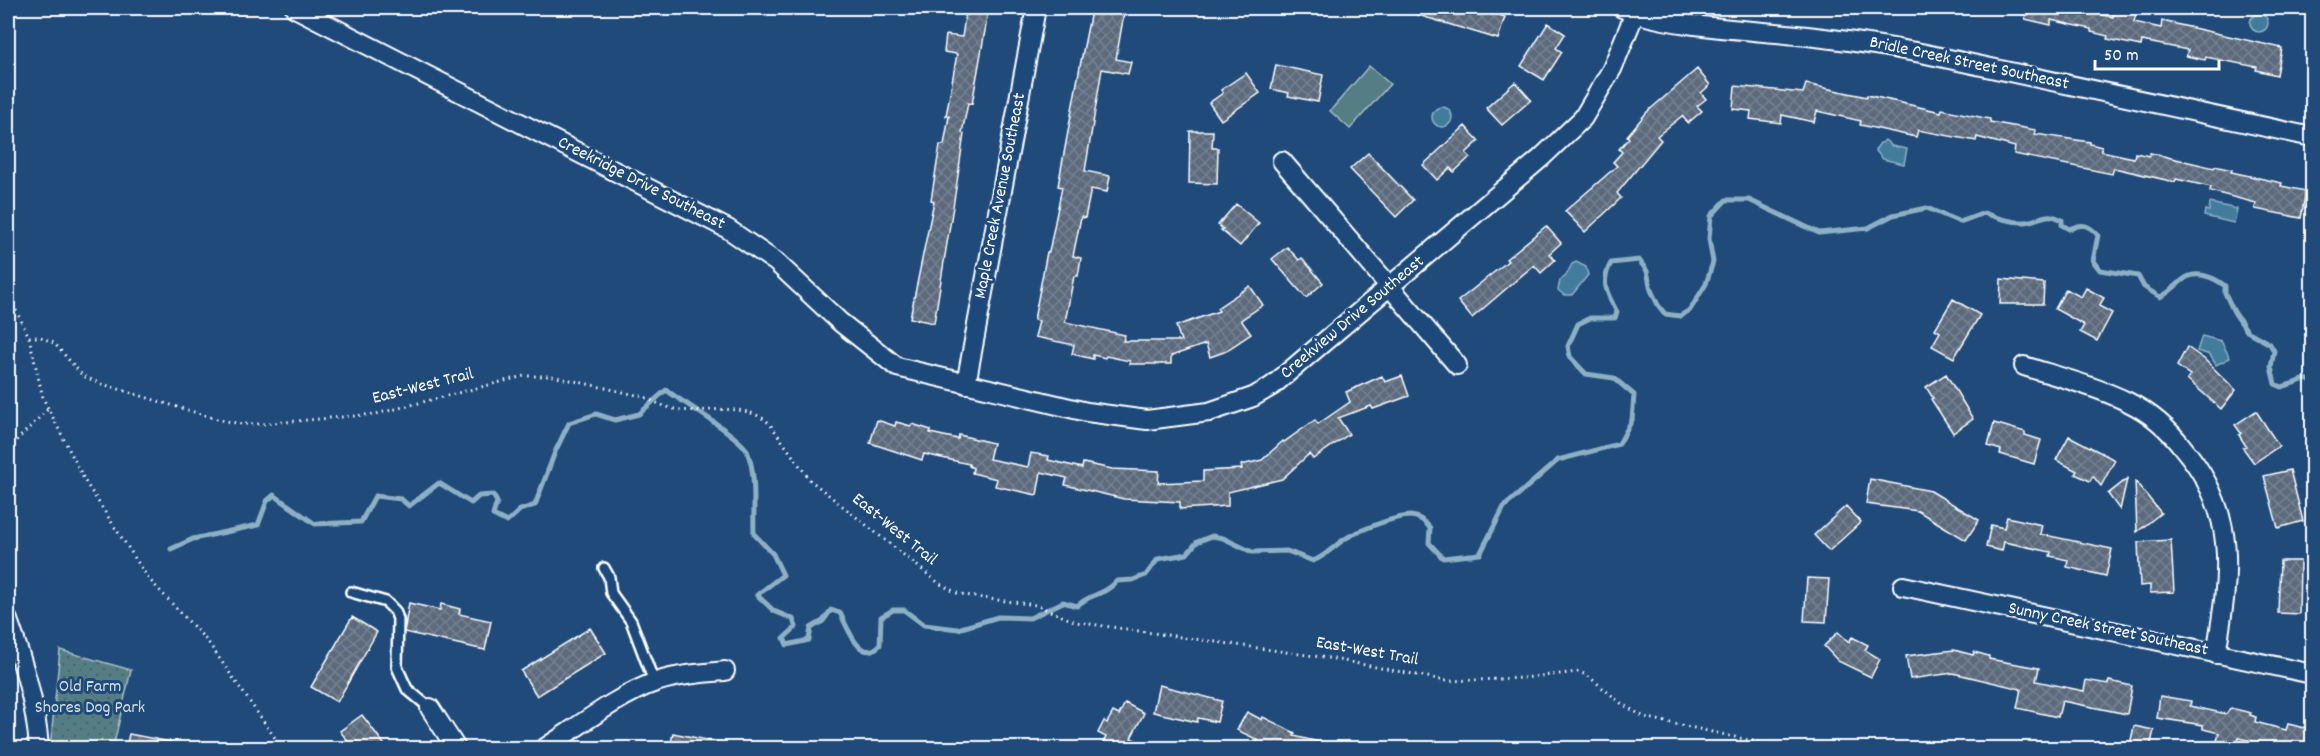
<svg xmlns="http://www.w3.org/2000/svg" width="2320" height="756" viewBox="0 0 2320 756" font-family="Dekko,sans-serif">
<defs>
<pattern id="park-dots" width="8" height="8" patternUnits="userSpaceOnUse" patternTransform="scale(1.5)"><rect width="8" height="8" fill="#557e84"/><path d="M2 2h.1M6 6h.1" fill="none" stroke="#506568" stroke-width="1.8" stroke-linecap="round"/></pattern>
<pattern id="building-cross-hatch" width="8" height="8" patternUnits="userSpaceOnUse" patternTransform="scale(1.5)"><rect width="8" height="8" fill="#5d6b7d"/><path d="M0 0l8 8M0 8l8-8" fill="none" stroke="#758190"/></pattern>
</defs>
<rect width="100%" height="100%" fill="#1f4a7a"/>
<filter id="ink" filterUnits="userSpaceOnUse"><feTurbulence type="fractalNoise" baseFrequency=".0167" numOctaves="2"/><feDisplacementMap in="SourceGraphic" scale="12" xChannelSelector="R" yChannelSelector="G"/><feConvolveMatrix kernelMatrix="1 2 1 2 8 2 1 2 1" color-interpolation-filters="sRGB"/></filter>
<g filter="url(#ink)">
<path fill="url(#park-dots)" stroke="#aabec2" stroke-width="1.5" d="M60,650l71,20 -18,78h-63z"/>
<path fill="#557e84" stroke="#aabec2" stroke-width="1.5" d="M1369,66l21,18 -40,45 -20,-18z"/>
<path fill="#437b9c" stroke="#8eb0c4" stroke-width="1.5" d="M2250 23a9 9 0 1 1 18 0a9 9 0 1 1-18 0Z
M1432 117a10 10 0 1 1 20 0a10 10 0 1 1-20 0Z
M1885,140l7,6 15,3 -3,15 -21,-5 -8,-9 5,-7h2z
M2210,203l27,6 -3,14 -30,-7 1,-6 4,1z
M1576,262l10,5 2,8 -16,20h-8l-6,-5 2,-10 5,-3 7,-13z
M2202,336l19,5 9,17 -14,7 -6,-10 -13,-4z"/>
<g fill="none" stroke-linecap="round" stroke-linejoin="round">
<path stroke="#8eb0c4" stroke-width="5" d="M171,549l22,-10 65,-14 9,-24 7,-6 41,29 46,-2 14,-26 26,3 8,7 30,-23 32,20 8,-7 14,-1 4,7 -4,13 14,7 13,-12 15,-5 20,-53 14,-29 27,-9 19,6 24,-6 27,-24c15,11 75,47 81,61 10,24 6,57 7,83l19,20 10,21 -26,20 17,16 19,8 3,8 -12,11 3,7 22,-5 2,-12 12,-7 8,-11 9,3c8,14 19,52 40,32l1,-28 12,-7h11l20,15 34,4 40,-12 32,1 33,-16 14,4c13,-13 27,-10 40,-25l16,-1 13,-5 12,-16 29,-5 10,-12 15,-6 11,2 29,14 35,-1 26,10c14,-5 22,-17 35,-24 15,-8 47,-21 63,-21 9,1 14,5 19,12l-1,15 14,15 37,-4 24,-47 54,-47 61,-16 13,-24 2,-25 -20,-17 -28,-4 -16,-17 -2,-11 10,-22 12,-6h25l2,-6c-10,-19 -17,-29 -6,-49l28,-3 8,11 4,19 7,15 7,9 15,2 10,-6 16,-26 7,-22 -4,-23 2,-23 15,-16h23l70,33 49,-5 25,-13 34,-7 33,14 24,-9c13,5 28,10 42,9 16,-2 19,-12 36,-2v5l7,4c13,-6 19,-5 29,6l-5,26 7,9 38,6 6,11 16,10c13,-6 13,-10 24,-18 12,-9 30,-2 41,7v7l9,19 13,19 23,13 4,7 -3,16 4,17 7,3 24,-8 6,3"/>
</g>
<path fill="url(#building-cross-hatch)" stroke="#fff" stroke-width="1.5" d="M1094,8h31l-9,51 15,3 -3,12 -26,-5 -17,102 25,5 -3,16 -16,-3 -6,29 -4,-1 -8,39 8,2 -3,18h-4l-9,46 60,13 -2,6h58l-5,-15 43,-15 -2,-3 33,-22 13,19 -22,15 10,14 -27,18 -14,5 -4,-13 -35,12v8h-41v-3l-24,-5 -1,2 -12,-3v4l-21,-5 2,-9 -39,-8 4,-16 -5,-1 13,-68h2l13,-65 -4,-1 23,-125 10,-50h2z
M1409,8h74l8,2 -1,2 15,5 -7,22 -90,-27z
M2020,8h58l-1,1 36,8 2,-9h14l8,1 -3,13 27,6 1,-7 120,27 -5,27 -21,-5 1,-3 -51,-10 -1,3 -19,-4 2,-6 -46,-9 -1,5 -34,-7 1,-3 -17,-4v-3l-40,-9v5l-26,-6 1,-4 -7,-2z
M966,10l21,3 -1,12 -14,79 -4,-1 -6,30 2,1 -7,48 -23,141 -24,-5 24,-117 -3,-1 9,-55h4l5,-29h-3l11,-62 -13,-2 2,-17 16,2z
M1548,23l17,11 -9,14 6,4 -18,28 -23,-14z
M1276,65l47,10 -5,27 -30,-6 1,-3 -18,-4z
M1697,69l13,16 -9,8 5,6 -9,7 5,5 -14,12 -6,-7 -25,20 4,4 -44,53 4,5 -36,34 -20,-21 52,-45 -4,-4 9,-10 -3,-3 10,-11 -2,-2 20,-24z
M1246,73l14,20 -39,27 -12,-17 14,-10 -2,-3z
M1515,82l16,18 -29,25 -16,-17z
M1806,84l61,13v-2l74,17 1,-3 48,10v3l46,8 -1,4 55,8v2l12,3 -1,4 33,7 1,-5 14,3 1,-3 64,15 1,-2 17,4 -1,2 51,11 -1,3 25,5 -5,27 -46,-9 1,-6 -46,-12 1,-4 -35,-8 -1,3 -61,-14 -2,6 -98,-20 1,-7 -38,-10 -1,4 -58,-11 -2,7 -56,-12 1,-4 -44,-10 -3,11 -32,-7 -1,8 -31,-4 1,-8 -18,-2 2,-23 68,7z
M1465,126l14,15 -13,12 4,4 -16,15 -4,-4 -13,12 -14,-15z
M1190,131h23l-1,17h6l-1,36 -28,-1z
M1368,153l45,47 -17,17 -46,-48z
M1236,204l23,19 -19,23 -19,-16 2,-1 -5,-4z
M1546,226l15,17 -12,11 6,6 -14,13 -7,-8 -62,53 -14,-17 50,-40 -2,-2z
M1287,247l12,13 3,-2 21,25 -17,15 -34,-39z
M2001,279l43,4 -1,21h-43z
M2086,288l18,10 -5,8 13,7 -15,28 -17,-9 4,-7 -29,-16 11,-20 15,8z
M1953,299l27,16 -26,43 -22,-12 8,-14 -5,-3z
M2187,347l17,12 32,31 -15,19 -34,-30 3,-4 -13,-9z
M1946,374l27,45 -20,14 -22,-34 2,-1 -7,-11z
M1382,376l3,6 17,-6 7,20 -36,13 -2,-3 -33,12 11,16 -36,25 -4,-5 -27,25 -54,13v14l-48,3v-7l-56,-3 -59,-14 2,-7 -26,-6 -4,23 -42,-9 2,-7 -25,-6 1,-5 -4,-2v-2l-45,-10 -2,6 -52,-17 7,-23 18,6 1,-4 15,4 1,-2 19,6 -1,3 28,6 1,-4 34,8 -4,16 39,8 3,-14 18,3 -1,4 34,8 1,-5 29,6 47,2 -1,12 45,-2v-10l39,-2 -1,-4 21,-5 21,-19 1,1 31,-22 3,4 32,-22 -4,-10z
M2256,411l23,35 -25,17 -11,-15 3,-2 -7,-11 2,-2 -6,-8z
M1994,423l31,9v3l16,5 -7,24 -34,-10 1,-4 -13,-4z
M2069,436l46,24 -14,26 -8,-10 -3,5 -15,-7 2,-3 -21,-11z
M2290,470l13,51 -25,7 -14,-52z
M1870,479l61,12 48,29 -13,20 -48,-29 -52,-7z
M2127,479l-7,31 -12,-16z
M2135,481l26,32 -24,19z
M1846,506l15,16 -32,29 -15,-16z
M2007,517l35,8 -2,9 72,15 -6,27 -39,-9 1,-7 -18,-4 1,-4 -47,-10 -2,9 -16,-4 5,-22 13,3z
M2171,540l3,52 -24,1v-8l-10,1 -2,-44z
M2280,561h20l-1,53 -21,-1z
M1807,578l22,1 -3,43 -22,-1z
M409,603l31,7 1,-6 19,5 -1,5 32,7 -6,29 -81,-18z
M352,617l25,15 -40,70 -26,-15z
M590,628l16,25 -69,43 -16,-25z
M1838,632l11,10 3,-5 16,8 -3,5 15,9 -9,18 -33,-16 -14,-15z
M1954,650l19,5 1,-3 15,4v3l50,9 -3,13 48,10 2,-11 22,4 1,-3 23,5 -5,28 -65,-13 -4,16 -41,-9 4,-19 -68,-16 -43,6 -4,-23z
M1159,685l63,16 -5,21 -19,-4 -1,4 -44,-10z
M2160,696l31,5 -1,5 36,8 5,-6 20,5 -1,2 6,2 -1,5 31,8 2,-6 25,6v18h-38l-9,-1v-3l-27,-6 -2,8 -20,-5 2,-8 -16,-4v-4l-46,-7z
M1125,703l19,10 -13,25 20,10h-51l6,-11 -8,-4 6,-12 3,2 6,-11 6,3z
M1247,712l15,8 1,-3 32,16 -1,3 29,7v5h-58l-9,-4 2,-4 -21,-10z
M362,715l25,33h-34l-13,-17z
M2134,726l20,4 -4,18 -20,-3z
M673,733l44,9 -1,6h-46z
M129,734l42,8 -1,6h-44z"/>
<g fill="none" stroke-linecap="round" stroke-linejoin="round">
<g stroke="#fff" stroke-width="14">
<path id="service" d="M604,568l5,9 2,16 20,28 23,61
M351,592l35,10 9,9 3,8 -1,48 10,22 23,19"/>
</g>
<g stroke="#fff" stroke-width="22">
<path id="minor" d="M295,8l433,221 48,33 64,60 57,45 190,45 60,8 62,-8 44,-15 19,-11 269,-228 42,-40 29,-49 23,-56
M1622,8c39,17 110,21 154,25 49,4 97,11 145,20l391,84
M1282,161l175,204
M2024,366c35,11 71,20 104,36 23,11 41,27 56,47 55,66 45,126 32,205
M966,384l70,-376
M1903,586l409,88
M8,620c15,42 28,84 31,128
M430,708l26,40
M545,748c31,-20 77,-55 111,-66 22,-7 46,-9 69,-11"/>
</g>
<path stroke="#fff" stroke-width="3" stroke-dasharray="1.5 4.5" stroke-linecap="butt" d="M8,294l21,43 14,61 43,85 62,95 60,64 74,106
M29,337h12l13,6 29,33 19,8 115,35 24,5h21l114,-10 148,-38h28l93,21c11,6 22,11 35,13 30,3 65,-9 90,14l40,56 130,104 17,9 18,4 61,8 40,17 252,36 121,23 74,-3 55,-6 9,3 35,29 22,13 141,31
M8,449l40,-40"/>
<use href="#service" stroke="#1f4a7a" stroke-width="9"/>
<use href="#minor" stroke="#1f4a7a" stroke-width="18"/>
</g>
</g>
<g text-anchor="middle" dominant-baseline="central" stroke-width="6" stroke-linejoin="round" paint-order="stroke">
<g font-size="18" fill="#fff" stroke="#1f4a7a">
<text transform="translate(1969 64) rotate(12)">Bridle Creek Street Southeast</text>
<text transform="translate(641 184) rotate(27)">Creekridge Drive Southeast</text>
<text transform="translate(1001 196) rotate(-79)">Maple Creek Avenue Southeast</text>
<text transform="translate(1353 318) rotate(-40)">Creekview Drive Southeast</text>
<text transform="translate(423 387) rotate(-14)">East-West Trail</text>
<text transform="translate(894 530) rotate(39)">East-West Trail</text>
<text transform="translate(2108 630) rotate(12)">Sunny Creek Street Southeast</text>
<text transform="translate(1367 652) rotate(10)">East-West Trail</text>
</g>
<g font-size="18" fill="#d4dfe0" stroke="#1f4a7a">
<text x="90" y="687">Old Farm<tspan x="90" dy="21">Shores Dog Park</tspan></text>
</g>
</g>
<rect width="2320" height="756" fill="none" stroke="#1f4a7a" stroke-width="30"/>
<rect x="15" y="15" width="2290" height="726" fill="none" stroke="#fff" stroke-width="2" filter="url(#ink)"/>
<path d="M2095 60v9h124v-9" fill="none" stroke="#ffffff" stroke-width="3"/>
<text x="2104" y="60" font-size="18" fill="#ffffff" stroke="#1f4a7a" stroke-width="4.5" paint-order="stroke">50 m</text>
</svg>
